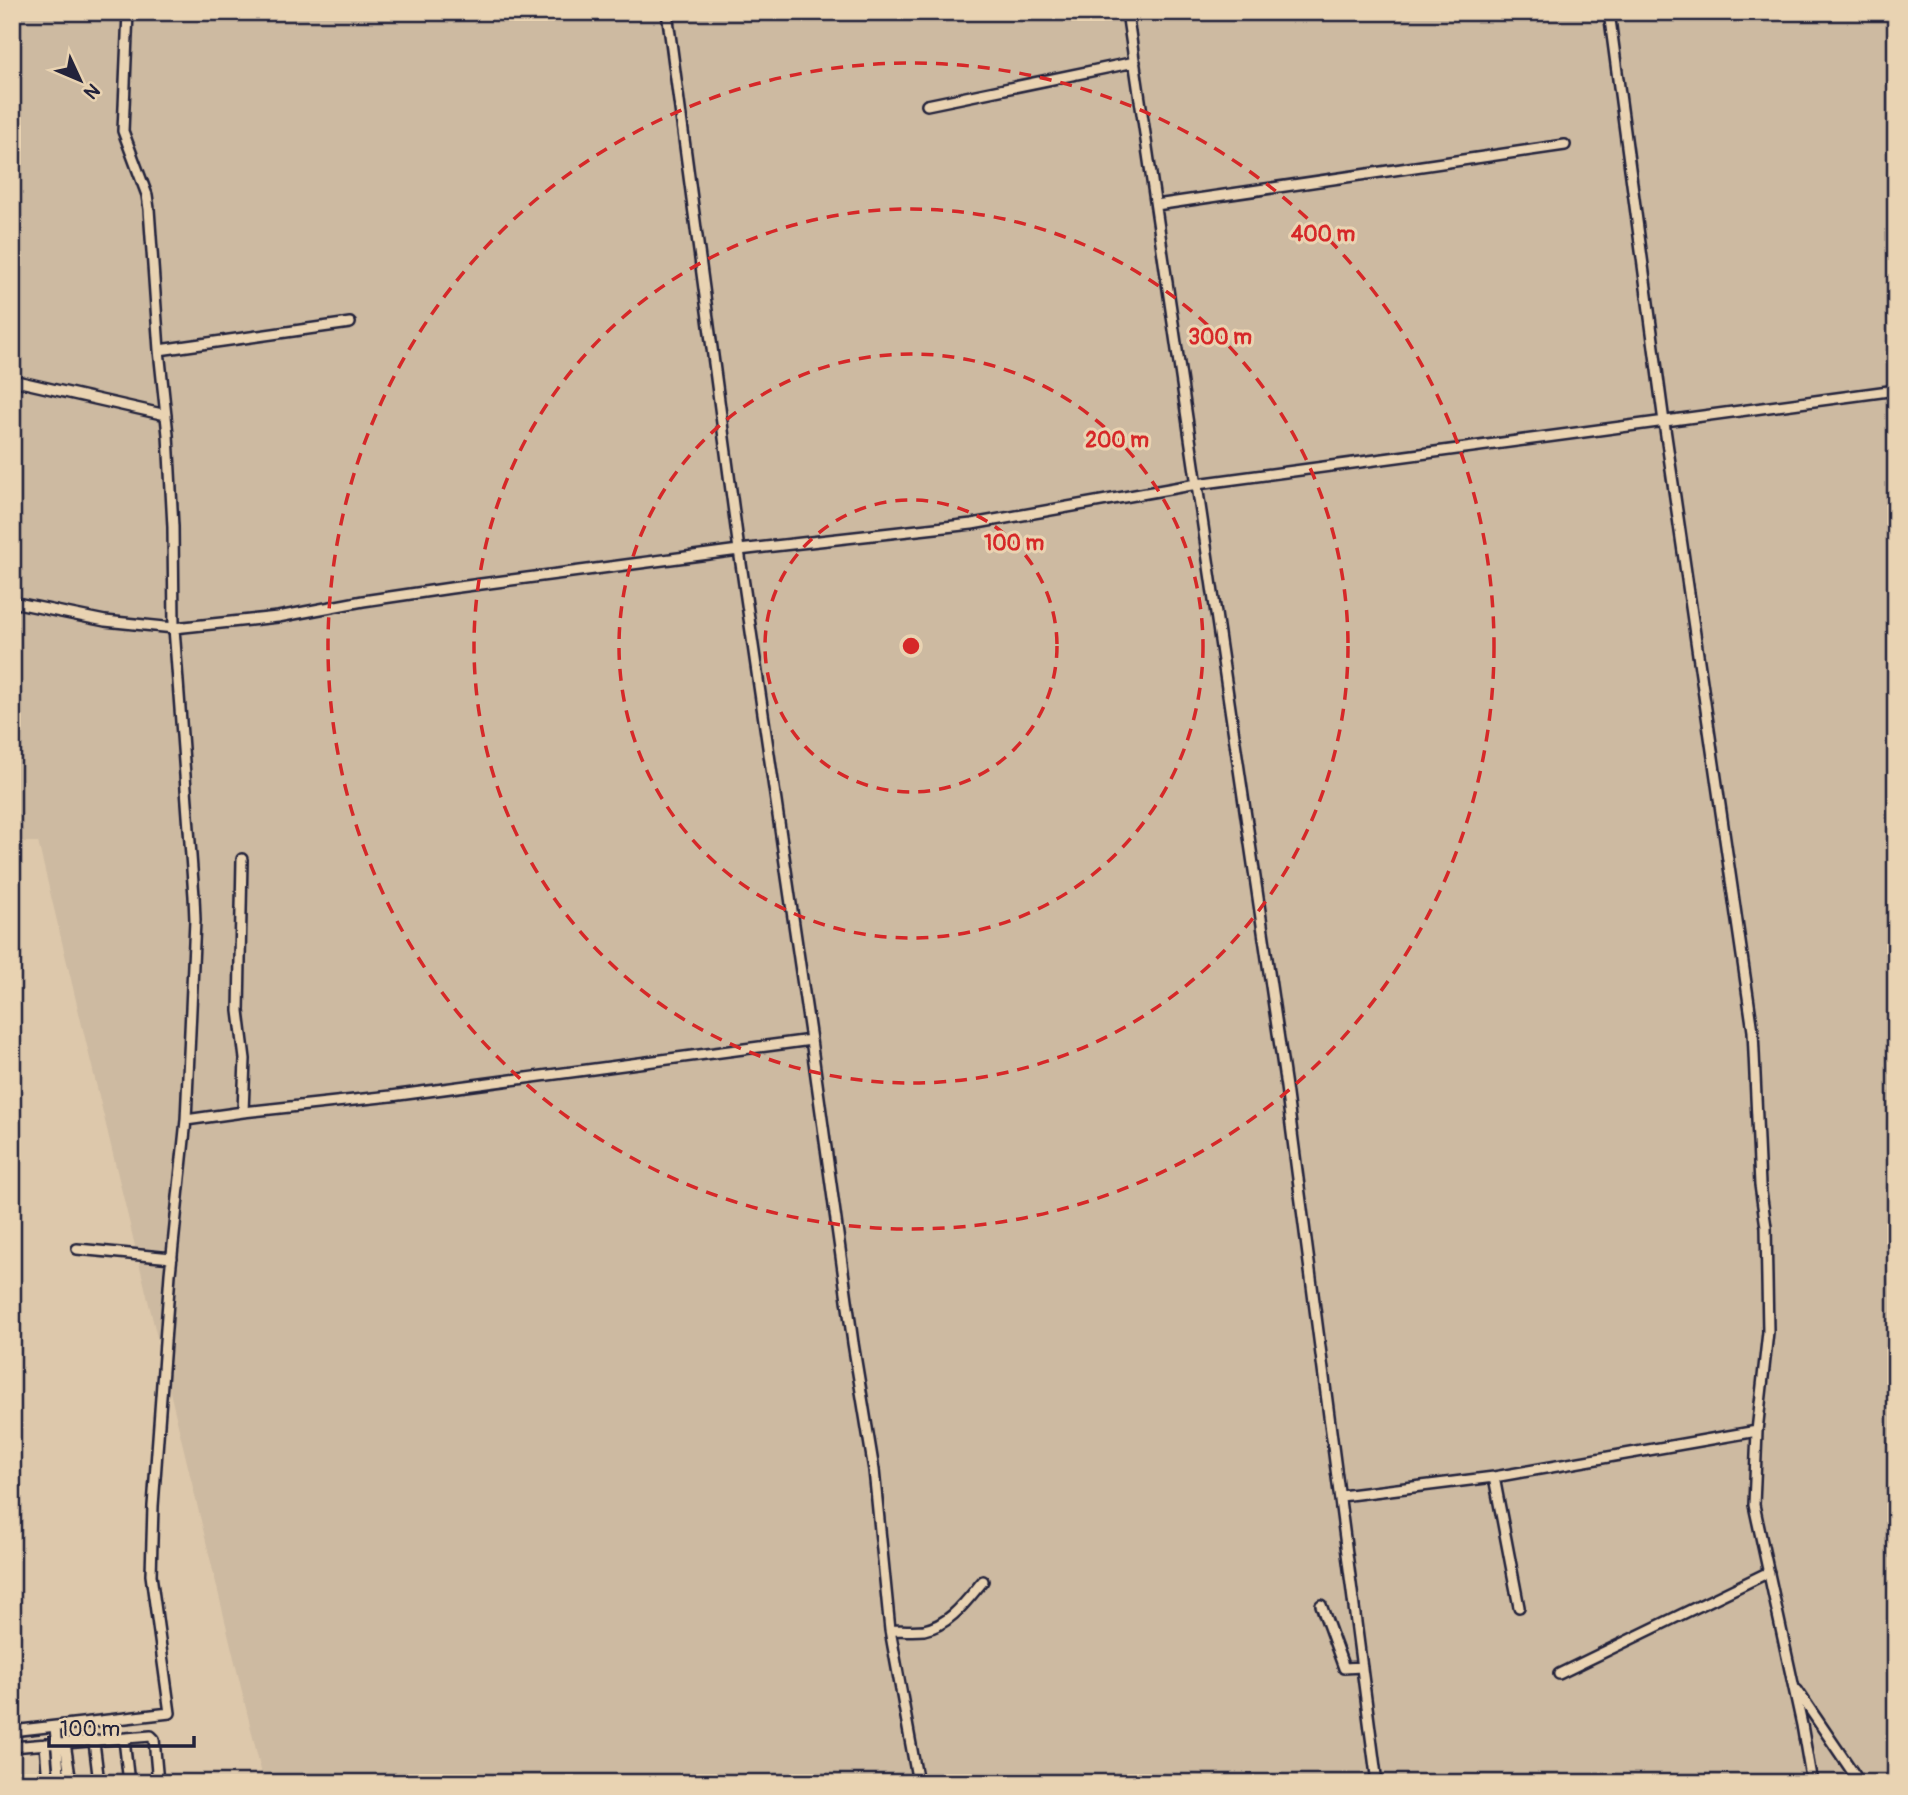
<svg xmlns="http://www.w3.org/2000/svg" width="1908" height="1795" viewBox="0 0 1908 1795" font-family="Pangolin,sans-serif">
<rect width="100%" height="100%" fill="#ddc8ab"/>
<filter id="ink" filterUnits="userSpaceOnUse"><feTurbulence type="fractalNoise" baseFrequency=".0143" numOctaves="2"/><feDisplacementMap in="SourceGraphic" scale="14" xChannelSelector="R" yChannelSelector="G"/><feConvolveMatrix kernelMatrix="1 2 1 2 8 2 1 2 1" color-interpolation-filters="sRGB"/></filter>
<g filter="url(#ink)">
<path fill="#cdbaa1" d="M12,12h1884v1771h-1632l-226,-941h-26z"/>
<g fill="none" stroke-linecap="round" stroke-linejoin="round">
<g stroke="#22223b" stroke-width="14">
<path id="street" d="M667,12l72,538 72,490 42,303 21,127 16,160 28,153
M1127,12l159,1075 91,696
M1609,12l55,410 89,609 7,154 6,42 2,105 -11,99 -3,74 48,220 10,58
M927,105l208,-43
M1156,205l409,-60
M159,350l191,-27
M12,380l154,35
M12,602l93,19 69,7 104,-11 85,-16 88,-13 288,-38 233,-26 225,-40 699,-94
M242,859l-3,152 6,48 -2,53
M186,1120l57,-8 148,-16 420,-56
M77,1249l95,9
M1494,1477l25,130
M1341,1496l153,-19 263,-46
M1321,1605l23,63 18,-1
M890,1630c11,0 23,1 34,0 26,-5 43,-30 59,-49
M1559,1674l210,-102
M1797,1690l63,93
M55,1727l5,56
M12,1731l158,-18 -19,-138 2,-69 17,-232 16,-154 9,-200 -1,-24 -20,-268 -1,-101 -5,-92 -9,-85 -10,-141 -2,-14 -24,-64 5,-119
M124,1739l5,44
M94,1742l5,41
M45,1744l3,39
M12,1747l47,-4
M71,1783l-6,-40 86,-7 3,3 4,44"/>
</g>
<use href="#street" stroke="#e9d3b2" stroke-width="9"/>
</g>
</g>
<g fill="none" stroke="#d62828" stroke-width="3.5" stroke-dasharray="12 9">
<circle cx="911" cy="646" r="146"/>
<circle cx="911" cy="646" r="292"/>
<circle cx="911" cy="646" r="437"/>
<circle cx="911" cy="646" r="583"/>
</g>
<circle cx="911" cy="646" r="10" fill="#d62828" stroke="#e9d3b2" stroke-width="3.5"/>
<g font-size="21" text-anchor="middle" font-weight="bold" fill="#d62828" stroke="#e9d3b2" stroke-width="6" stroke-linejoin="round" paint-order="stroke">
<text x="1323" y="241">400 m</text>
<text x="1220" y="344">300 m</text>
<text x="1117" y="447">200 m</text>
<text x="1014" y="550">100 m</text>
</g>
<rect width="1908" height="1795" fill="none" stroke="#e9d3b2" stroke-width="42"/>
<rect x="21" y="21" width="1866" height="1753" fill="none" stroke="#22223b" stroke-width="2.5" filter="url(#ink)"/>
<g transform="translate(80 80) rotate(134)" stroke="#e9d3b2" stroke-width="5" paint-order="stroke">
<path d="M0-5L12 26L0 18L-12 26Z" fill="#22223b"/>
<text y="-10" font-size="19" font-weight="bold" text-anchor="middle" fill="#22223b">N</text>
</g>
<path d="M49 1736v10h145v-10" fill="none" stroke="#22223b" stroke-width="3.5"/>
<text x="60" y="1736" font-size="21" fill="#22223b" stroke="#e9d3b2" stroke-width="5" paint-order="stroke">100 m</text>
</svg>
